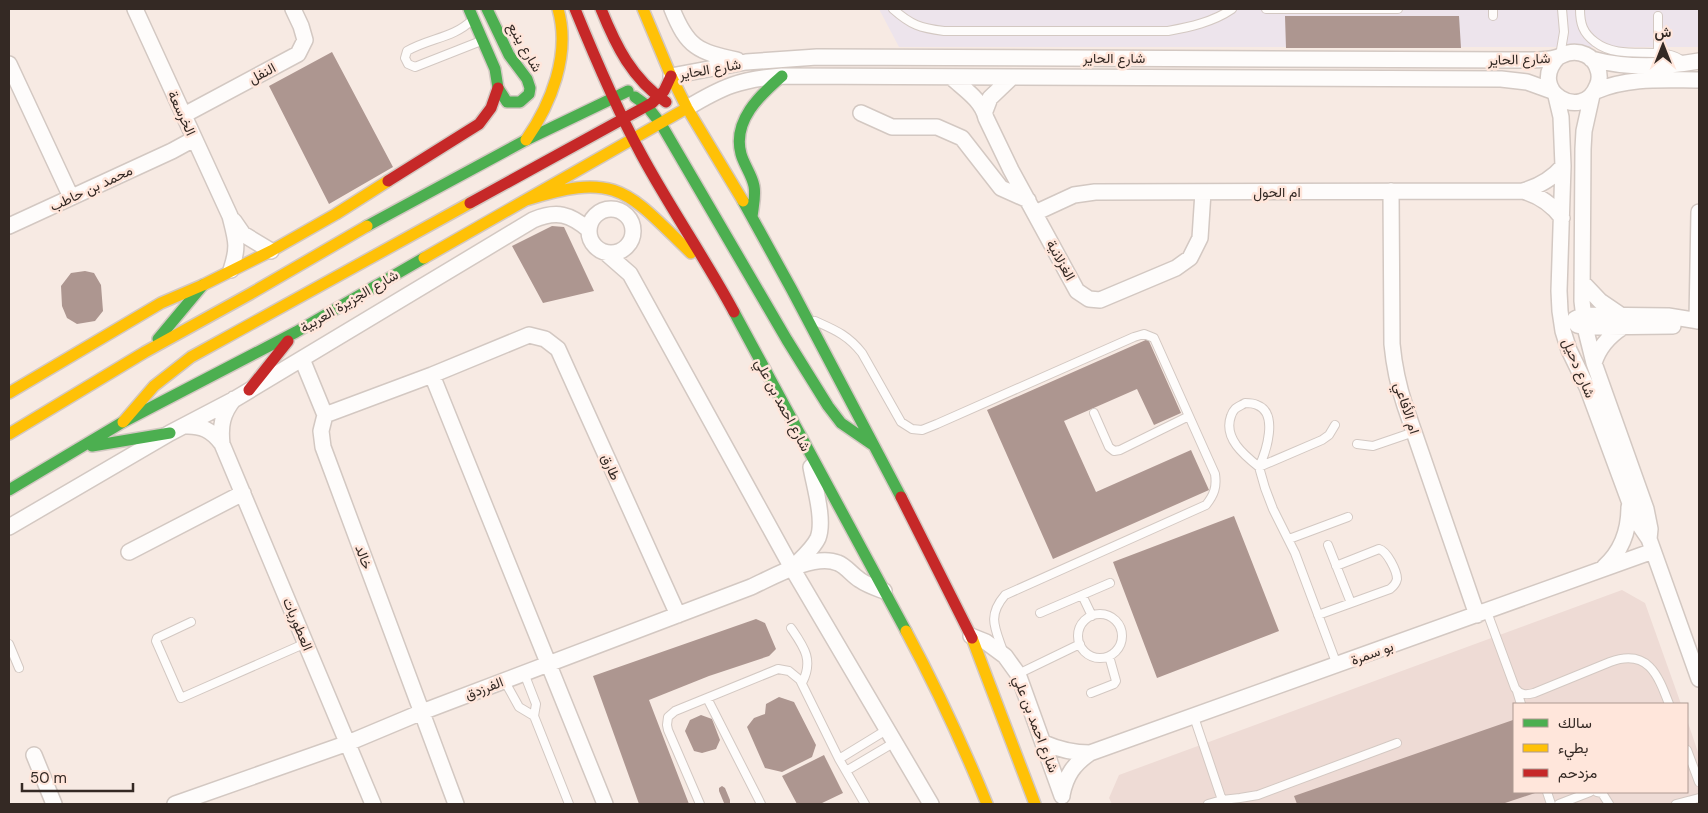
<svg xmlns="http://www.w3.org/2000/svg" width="1708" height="813" viewBox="0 0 1708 813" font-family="'DM Sans',Vazirmatn,sans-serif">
<rect width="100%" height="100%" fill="#f7eae3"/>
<path fill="#ede4ec" d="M879,9h820v38h-800z"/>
<path fill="#eedbd5" d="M1622,590l23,13 36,101h-167v88h173v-72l12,35v49h-587l-3,-6 10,-23z"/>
<path fill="#ad9690" d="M1285,16h174l2,32h-175z
M332,52l61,115 -64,37 -60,-118z
M552,226l12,1 30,64 -51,12 -31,-57z
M85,271l9,2 7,12 2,26 -8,10 -18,3 -10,-6 -5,-12 -1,-20 10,-13z
M1148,339l33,74 -27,12 -17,-36 -73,32 32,71 95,-42 18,40 -156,69 -66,-149z
M1234,516l45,115 -122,47 -44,-116z
M756,619l9,4 11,26 -7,7 -60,20 -60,24 40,104h-50l-46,-128z
M779,697l15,5 22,43 -4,12 -30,15 -17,-4 -18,-41 7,-9 11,-4 1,-10z
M701,715l11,4 8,21 -4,9 -14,4 -8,-2 -9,-20 5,-11z
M1513,720l1,72h24l-36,12h-205l-3,-8z
M824,755l19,38 -23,11h-23l-15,-28z
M722,786l3,2 5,12v3l-2,1 -4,-1 -5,-12v-3z"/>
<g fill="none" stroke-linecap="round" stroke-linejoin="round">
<g stroke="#d3c8c2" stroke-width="10">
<path id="lane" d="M893,9c18,16 27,19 51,22h224c22,-4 45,-9 64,-22
M1266,9h132
M1493,9v7
M1580,9c0,15 3,24 15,33 27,21 68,1 89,20
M1658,16v38
M472,20c-18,18 -43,18 -65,31l-2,7 3,6 7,3 66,-26
M1560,56l4,-24 -2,-23
M815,321c20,9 33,14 47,32l39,69 11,7 10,1 15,-6 197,-87 10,-3 10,4 61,136c2,13 -1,21 -9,31l-201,90c-18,21 -10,33 -2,56
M1245,403c3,0 8,0 12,2 22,8 9,47 2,62 -15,-12 -36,-29 -28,-51 1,-3 2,-5 4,-7 2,-2 7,-4 10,-6z
M1094,413l15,34 5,4 6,-1 69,-34
M1335,425l-6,10 -7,5 -63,27 6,21 8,21 22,44 42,112
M1357,444l16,2 41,-14
M1289,539l59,-22
M1328,545l23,58
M1082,595l10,21
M1487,612l28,76c5,7 11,7 19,5l76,-31c38,-14 48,13 59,42
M1040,613l70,-30
M1078 636a22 22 0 1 1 44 0a22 22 0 1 1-44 0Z
M1318,615l72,-26c4,-3 6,-5 7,-10 0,-8 -10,-28 -18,-30l-43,17
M191,622l-34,16 -1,3 25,57 125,-55
M791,628c13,19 23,32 11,55
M9,644l10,24
M524,673l12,31 -2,12 35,88
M1018,674l62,-30
M504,680l15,27 15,9
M1517,691l4,13
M1091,693l23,-9 2,-3 -7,-25
M707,698l54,106
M1194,717l28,83 -14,4
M1687,750l12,32
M839,759l49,-30
M846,771l49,-29
M1547,792l4,12
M1597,792l5,1 7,11
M700,804l-32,-74 -1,-5 1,-8 7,-6 103,-42 11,2 11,9 39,79 26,45
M1225,804l-3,-4 18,-2 18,-3 139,-52
M1559,804l31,-12
M1676,804l23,-6"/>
</g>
<g stroke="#d3c8c2" stroke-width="18">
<path id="street" d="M135,9l95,207c6,24 9,30 1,54
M672,9c15,38 26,43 65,51
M1591,59c34,9 74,8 108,2
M9,64l62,133
M671,76l75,-14 71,-5 702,3c12,0 27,1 39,-3 3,-1 6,-3 10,-4 12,-3 25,3 29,14 3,7 3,13 0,19 -14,37 -71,5 -39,-29
M951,77c13,12 31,23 35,41l25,52 66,121 12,8 11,1 76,-32 14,-10 10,-20 3,-46
M1596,91c33,-14 68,-11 103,-11
M1592,95l-8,36 -1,18 -1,152 3,26 9,36 52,146 4,20 -1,10
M1556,96l5,21 2,49 -4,125 1,20 3,20 6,19 18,37 47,127 4,9 11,16 50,140
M687,108c35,-21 53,-29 95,-32l719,3 26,3 25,9
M985,111l5,-13 22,-21
M861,113l31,14h45l25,11 39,50 27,12
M184,115l114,-61 7,-14 -4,-14 -8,-17
M1391,191l1,153c2,21 6,41 13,62l72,209
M1523,191c17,5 29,13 39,27
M589 231a22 22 0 1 1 44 0a22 22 0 1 1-44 0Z
M1035,213l39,-18 21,-3 428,-1c17,-5 29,-12 40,-25
M234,221l9,13 28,17
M9,226l163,-75 22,-12
M606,253l24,21 162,294 139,236
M1582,282l18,19 22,15
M1575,319l8,-4 85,1 31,5
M1697,321l2,-109
M1577,325l8,2 88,-1
M302,359l23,56
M1594,363c5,-16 15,-27 29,-36
M432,375l173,429
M325,415l107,-40 97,-40 16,4 13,10 120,266
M325,415l-4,16 2,16 133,357
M184,426c17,-1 28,4 38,18l151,360
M222,444c-2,-18 0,-30 12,-45
M9,527l161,-94 65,-34 298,-179c24,-10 37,-6 56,10
M129,552l114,-59
M1604,567c18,-16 25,-36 25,-60
M792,568c9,-9 21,-19 26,-30 7,-18 -4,-53 -7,-71
M971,636l15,6 19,14 13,18 44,122
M1044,743c16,7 29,10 46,10
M34,755l20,49
M1062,795c4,-20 12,-31 28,-42l563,-202
M175,804l173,-61 74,-31 329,-125c22,-10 63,-34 87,-24 8,3 14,12 22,17 7,5 16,8 24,11"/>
</g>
<g stroke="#d3c8c2" stroke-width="14">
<path id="fast" d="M469,9l26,60 3,19 9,14h13l9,-8 1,-6 -3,-9 -18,-24 -22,-46
M635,97l11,8 15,19 126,216 41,66 13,17 32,22
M743,201l49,89 109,207
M752,217c1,-10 4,-21 2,-31 -2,-11 -10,-21 -13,-32 -9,-33 19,-59 41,-78
M367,226l159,-86 102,-49
M734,312l172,319
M158,339l45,-54
M92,446l78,-13
M9,490l114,-68 173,-90 128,-74"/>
</g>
<g stroke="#d3c8c2" stroke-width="14">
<path id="slow" d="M643,9l28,67 16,32 56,93
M526,140c25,-36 45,-86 32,-131
M526,200c92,-29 101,-9 165,53
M424,258l263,-150
M9,393l152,-90 42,-18 68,-34 65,-37 52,-33
M123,422l31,-36 37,-29 279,-154
M9,434l136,-82 105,-58 117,-68
M906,631c30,56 57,114 81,173
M972,638l63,166"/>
</g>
<g stroke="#d3c8c2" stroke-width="14">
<path id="jam" d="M575,9c20,49 41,99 66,145 29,54 64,104 93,158
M601,9c15,37 31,70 65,93
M388,181l91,-57 12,-16 7,-20
M470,203l182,-100 12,-12 7,-15
M249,390l39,-49
M901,497l71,141"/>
</g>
<use href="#lane" stroke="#fefcfb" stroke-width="8"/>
<use href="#street" stroke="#fefcfb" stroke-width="15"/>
<use href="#fast" stroke="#4caf50" stroke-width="11"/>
<use href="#slow" stroke="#ffc107" stroke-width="11"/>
<use href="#jam" stroke="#c62828" stroke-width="11"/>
</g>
<g text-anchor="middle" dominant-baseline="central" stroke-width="5" stroke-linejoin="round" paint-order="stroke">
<g font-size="14" fill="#342924" stroke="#ffe6db">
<text transform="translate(525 47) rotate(60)">شارع ينبع</text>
<text x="1114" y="58">شارع الحاير</text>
<text transform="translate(1519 59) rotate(-2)">شارع الحاير</text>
<text transform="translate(710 69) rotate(-10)">شارع الحاير</text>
<text transform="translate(262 73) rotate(-28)">النفل</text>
<text transform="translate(182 113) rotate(65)">الخرسعة</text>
<text transform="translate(91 188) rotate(-25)">محمد بن حاطب</text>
<text x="1277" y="192">ام الحول</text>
<text transform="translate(1061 260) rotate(61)">الغزلانية</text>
<text transform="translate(349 301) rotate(-30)">شارع الجزيرة العربية</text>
<text transform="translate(1579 368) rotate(67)">شارع دحيل</text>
<text transform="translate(783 405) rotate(62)">شارع احمد بن علي</text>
<text transform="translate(1407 408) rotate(72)">ام الأفاعي</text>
<text transform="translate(611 467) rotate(66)">طارق</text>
<text transform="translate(364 557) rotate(69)">خالد</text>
<text transform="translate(298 624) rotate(67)">العطوريات</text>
<text transform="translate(1372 653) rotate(-20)">بو سمرة</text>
<text transform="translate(484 688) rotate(-21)">الفرزدق</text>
<text transform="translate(1036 724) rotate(69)">شارع احمد بن علي</text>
</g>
</g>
<rect width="1708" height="813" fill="none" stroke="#342924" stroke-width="20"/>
<rect x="1513" y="703" width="175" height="90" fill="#ffe6db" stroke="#ae9a92"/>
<rect x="1523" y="719" width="25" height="8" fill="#4caf50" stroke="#ae9a92"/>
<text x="1558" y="728" font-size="15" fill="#342924">سالك</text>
<rect x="1523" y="744" width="25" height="8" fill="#ffc107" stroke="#ae9a92"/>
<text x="1558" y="753" font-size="15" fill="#342924">بطيء</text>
<rect x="1523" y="769" width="25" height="8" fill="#c62828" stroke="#ae9a92"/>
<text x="1558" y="778" font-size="15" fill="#342924">مزدحم</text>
<g transform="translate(1663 45)" stroke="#ffe6db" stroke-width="4" paint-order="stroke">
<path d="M0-4L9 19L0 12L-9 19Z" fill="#342924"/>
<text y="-8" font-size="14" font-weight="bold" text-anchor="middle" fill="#342924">ش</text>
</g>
<path d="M22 783v8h111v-8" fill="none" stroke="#342924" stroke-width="2.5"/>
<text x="30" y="783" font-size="15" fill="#342924" stroke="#ffe6db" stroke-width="4" paint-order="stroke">50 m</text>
</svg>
